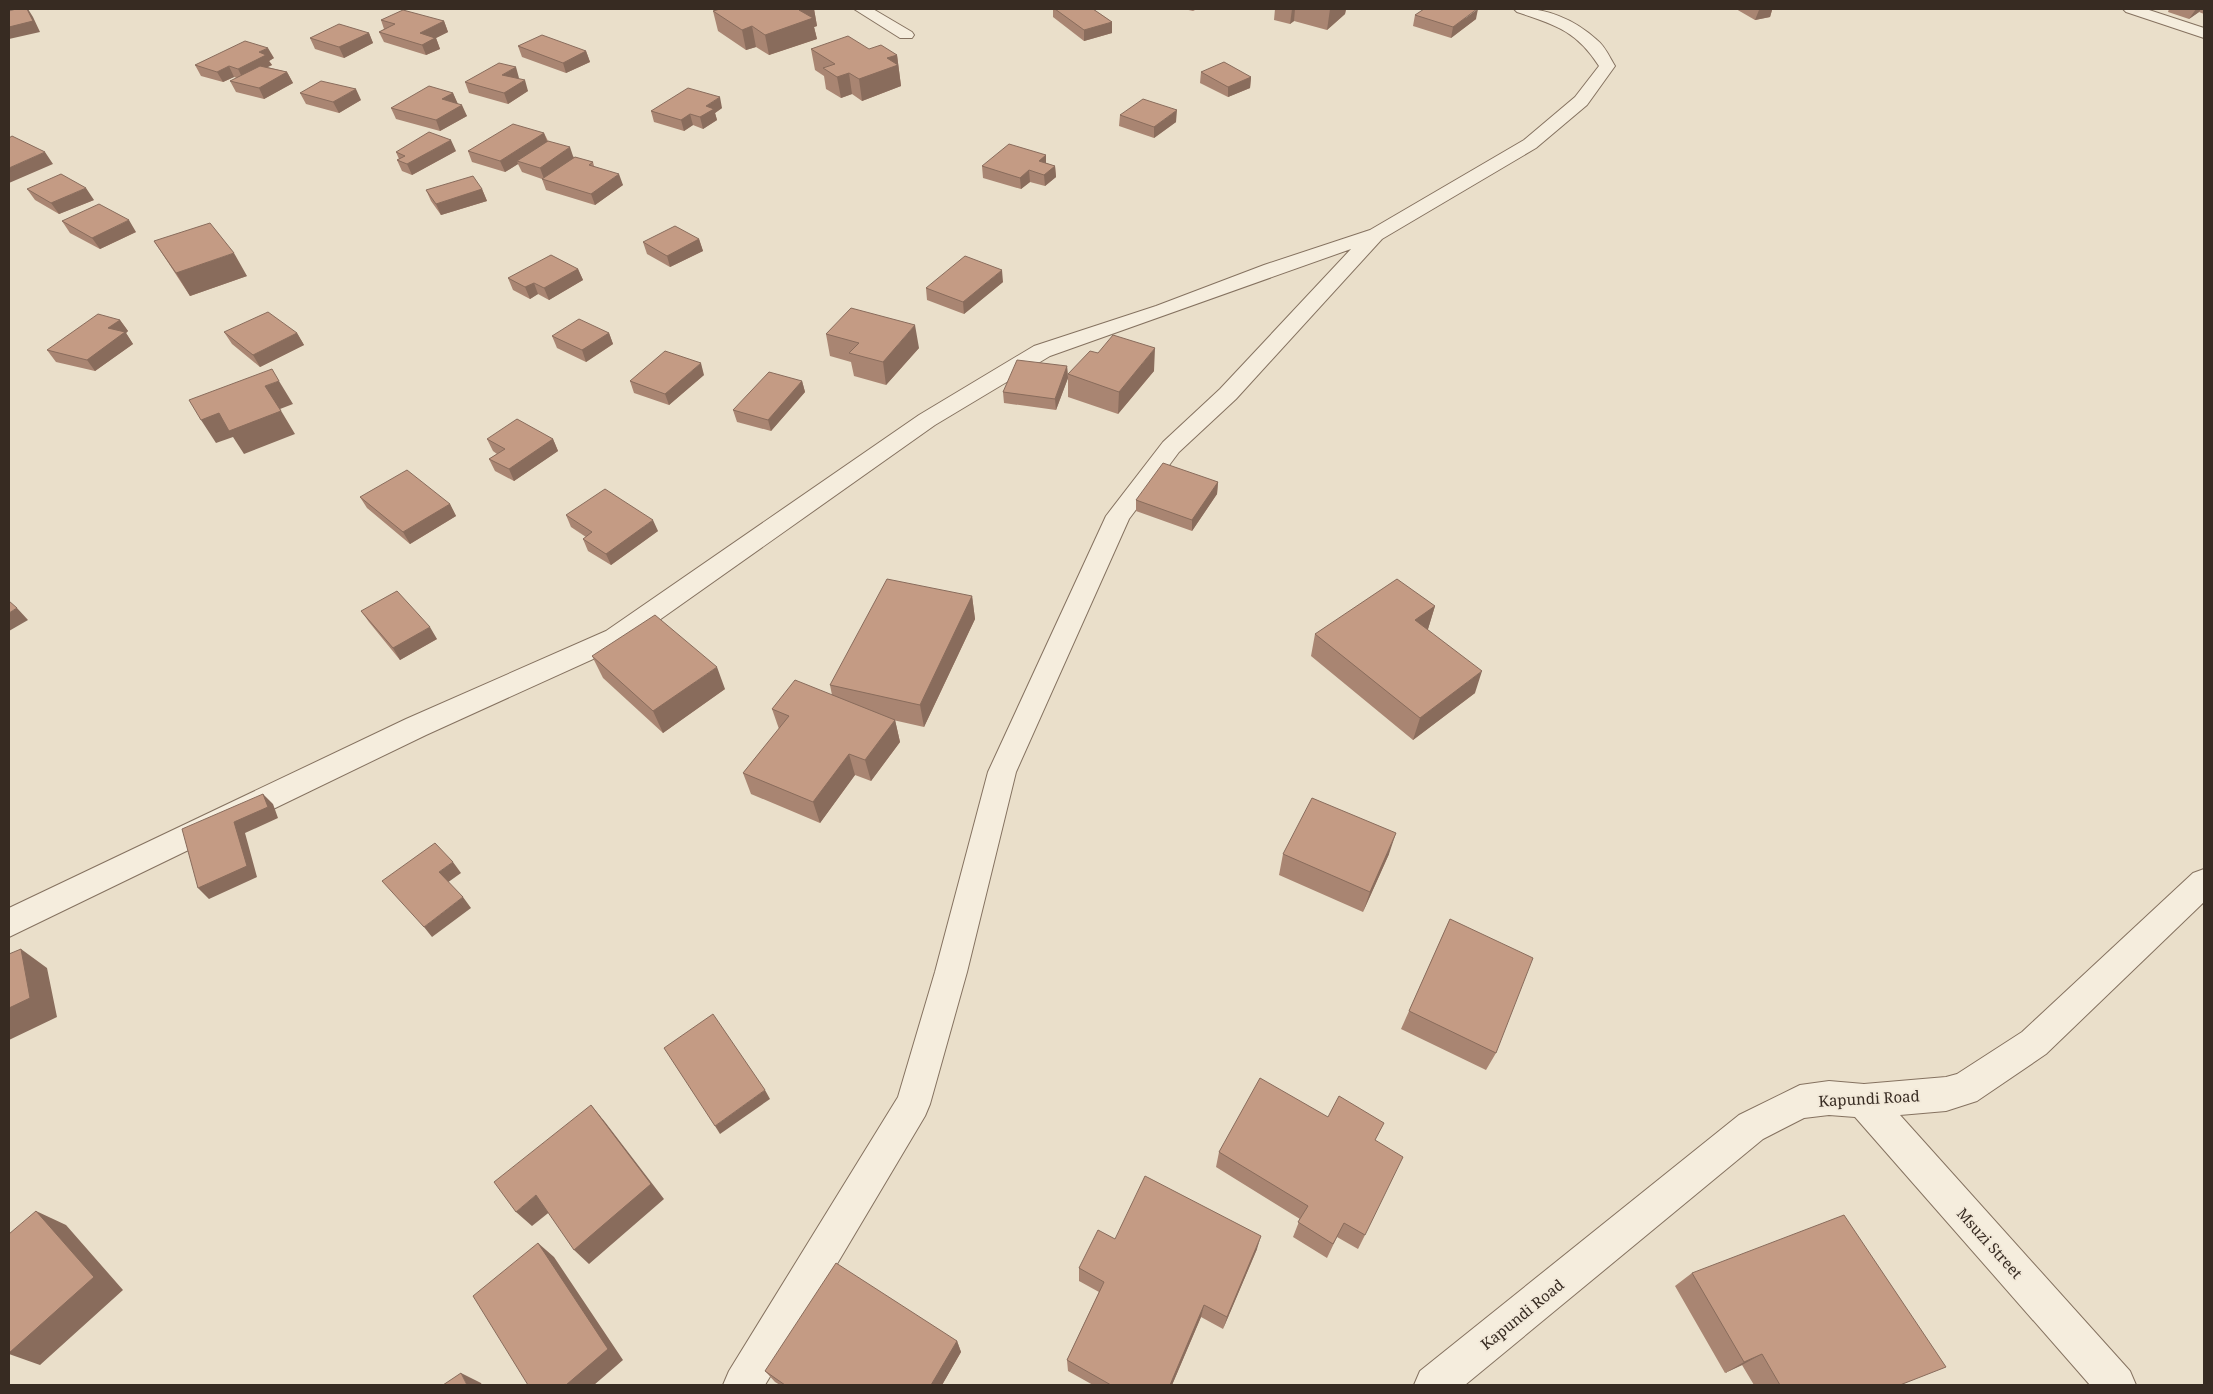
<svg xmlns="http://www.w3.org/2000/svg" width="2213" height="1394" viewBox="0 0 2213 1394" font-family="'Noto Serif',serif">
<rect width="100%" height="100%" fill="#eadfca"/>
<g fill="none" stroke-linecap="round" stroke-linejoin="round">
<g stroke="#857260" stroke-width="2">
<path id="minor" d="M854,9h19l39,23 2,3 -2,3h-12z
M1514,9c31,-2 60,10 83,31 8,6 13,18 18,26l-28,39 -51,43 -154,91 -146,160 -57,53 -50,67 -113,253 -49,200 -37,132 -5,12 -160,269h-42l6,-14 169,-274 37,-125 53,-200 118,-256 57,-74 57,-53 131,-140 -301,107 -115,69 -311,220 -198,90 -417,202v-29l397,-189 200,-88 313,-216 115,-69 122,-40 108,-41 106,-35 154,-90 51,-43 24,-31c-23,-36 -44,-41 -82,-54z
M2123,9h23l58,19v10l-78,-26z
M2204,869v33l-158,152 -69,47 -31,10 -46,4 230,256 6,14h-46l-235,-268 -26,-2 -25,3 -41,21 -298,246h-51l6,-14 319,-256 61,-30 29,-4 35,3 82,-7 11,-3 65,-42 171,-159z"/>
</g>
<use href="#minor" fill="#f5eddd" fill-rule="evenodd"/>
</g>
<path fill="#a98572" d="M720,9h94l3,17 -3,1 3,12 -48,16 -13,-8 -10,3 -28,-19 -5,-20z
M1053,9h40l19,13v11l-28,8 -31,-24z
M1184,9h13l-4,2z
M1275,9h71l-1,5 -18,16 -33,-9 -4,3 -16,-4z
M1736,9h43l-7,1 -2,7 -15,3z
M2169,9h35v5l-5,-2 -10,7 -21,-7z
M1415,15l61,4 -25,19 -38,-12z
M381,20l63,1 4,11 -12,6 4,11 -14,6 -42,-13 -5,-10 5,-3z
M369,33l4,10 -29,15 -29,-9 -5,-11z
M518,46l68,5 4,11 -24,11 -44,-16z
M811,49h58l28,6 4,31 -39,15 -10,-7 -11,4 -15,-9 -2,-13 -9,-6z
M274,58l-5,3 3,4 -5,2 20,5 6,11 -29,16 -28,-7 -6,-11 7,-3 -3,-1 -11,5 -22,-6 -6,-11z
M1201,72l50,5 -1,11 -22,9 -28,-14z
M519,78l-1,1 10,12 -20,13 -39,-11 -4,-11z
M300,93l61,7 -22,13 -33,-9z
M453,93l4,10 10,13 -27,15 -44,-12 -5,-11z
M722,108l-7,5 2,7 -14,9 -10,-4 -9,6 -30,-9 -3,-11z
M1120,115l56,7 -22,16 -35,-12z
M544,133l4,8 26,16 19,5 1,4 29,19 -28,20 -49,-15 -4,-11 -20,-7 -4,-8 -13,8 -33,-10 -4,-11z
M456,151l-44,24 -10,-4 -5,-11 2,-1 -3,-7z
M1046,155v8l9,3 1,11 -11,9 -15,-4 -9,7 -38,-11 -1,-12z
M27,189l67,11 -35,14 -24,-14z
M482,189l5,12 -46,14 -10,-14 -5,-11z
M62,221l74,11 -36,17 -30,-16z
M699,239l4,12 -33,16 -23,-13 -4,-12z
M154,241l93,35 -57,20z
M578,269l5,11 -34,20 -11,-6 -8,5 -17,-9 -5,-12z
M1003,282l-39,32 -37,-14 -1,-12z
M120,320l8,11 -2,2 7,11 -38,27 -39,-9 -9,-12z
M224,332l73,1 7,12 -44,22 -28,-23z
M609,333l4,11 -27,18 -29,-14 -5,-12z
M826,334l93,14 -33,37 -32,-9 -3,-14 -21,-6z
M1098,353l56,18 -36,43 -50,-17v-23z
M1067,366l1,12 -12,32 -52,-7 -1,-11z
M704,375l-35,30 -35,-12 -4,-12z
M802,381l3,11 -34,39 -34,-9 -4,-12z
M487,439h66l5,12 -44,30 -19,-10 -6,-12 8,-5 -4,-3z
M1218,482l-1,12 -25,37 -56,-20v-11z
M360,497l90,7 6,12 -46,28 -43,-36z
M566,515l92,16 -47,34 -23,-14 -5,-12 3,-2 -15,-10z
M972,596l3,23 -51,108 -31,-7h2l5,22 -29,39 -16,-6 -35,48 -69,-29 -8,-21 36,-44 -7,-20 60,-14 -2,-10z
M1435,606l-7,23 -1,1 48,63 -62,47 -102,-84 4,-22z
M361,611l76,28 -37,21 -31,-38z
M592,656l133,33 -62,44 -60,-55z
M1283,854h106l-26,58 -84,-37z
M1450,919l46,134 -10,17 -85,-41z
M1328,1117l48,24 -11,94 -7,14 -21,-12 -10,21 -34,-21 7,-18 -84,-52 3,-15z
M1115,1239l142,10 -34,80 -22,-12 -29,68h-79l-25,-14 -1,-11 32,-68 -20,-11v-13z
M1692,1273l209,112h-147l-12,-20 -17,8 -50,-87z
M957,1341l4,11 -19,33h-162l-5,-3 -10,-11z"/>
<path fill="#896c5c" d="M28,9l5,8 7,15 -31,7v-12z
M803,9h11l3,17 -3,1 3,12 -48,16 -4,-20 34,-25z
M1292,9h3l-1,12 -4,3z
M1330,9h16l-1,5 -18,16z
M1478,9l-2,10 -25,19 2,-11z
M1763,9h16l-7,1 -2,7 -15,3 4,-10z
M2196,9h5l-2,3 -10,7z
M444,21l4,11 -12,6 4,11 -14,6 -4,-10 -2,-12z
M1112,22v11l-28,8v-11z
M752,26l4,21 -10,3 -4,-20z
M369,33l4,10 -29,15 -5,-11z
M268,48l6,10 -5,3 3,4 -29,14 -5,-10 21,-17z
M586,51l4,11 -24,11 -3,-10z
M897,55l4,31 -39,15 -3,-22 28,-21z
M229,66l5,11 -11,5 -6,-10z
M516,67l3,11 -13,7 -4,-10z
M287,72l6,11 -29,16 -5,-11z
M849,73l3,21 -11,4 -4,-21z
M1251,77l-1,11 -22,9v-10z
M525,80l3,11 -20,13 -4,-11z
M356,89l5,11 -22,13 -6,-11z
M453,93l5,11 -16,-5z
M720,97l2,11 -7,5 2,7 -14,9 -3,-12 6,-11z
M462,105l5,11 -27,15 -4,-11z
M1177,110l-1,12 -22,16v-11z
M690,114l3,11 -9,6 -3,-11z
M544,133l4,11 -31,17 1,3 -13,8 -5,-11z
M451,140l5,11 -44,24 -5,-11z
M570,147l4,12 -30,20 -4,-11z
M45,152l8,12 -44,19v-15z
M1046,155v11l-7,-5z
M1055,166l1,11 -11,9 -1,-11z
M1029,170l1,12 -9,7 -1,-11z
M619,174l4,11 -28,20 -4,-11z
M86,188l8,12 -35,14 -8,-11z
M482,189l5,12 -46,14 -5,-11z
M129,220l7,12 -36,17 -8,-11z
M699,239l4,12 -33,16 -3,-11z
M234,253l13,23 -57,20 -14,-23z
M578,269l5,11 -34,20 -5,-12z
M1002,270l1,12 -39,32 -1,-12z
M534,283l4,11 -8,5 -5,-12z
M120,320l8,11 -2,2 7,11 -38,27 -8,-11 21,-32z
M915,325l4,23 -33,37 -3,-23z
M297,333l7,12 -44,22 -7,-12z
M609,333l4,11 -27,18 -4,-12z
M1155,348l-1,23 -36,43 1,-22z
M701,363l3,12 -35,30 -4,-11z
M1067,366l1,12 -12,32 -1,-11z
M279,381l14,23 -13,5 15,25 -51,20 -11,-17 -17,6 -15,-23 64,-34z
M802,381l3,11 -34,39 -3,-11z
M553,439l5,12 -44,30 -5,-12z
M1218,482l-1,12 -25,37v-11z
M450,504l6,12 -46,28 -7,-12z
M653,520l5,11 -47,34 -5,-11z
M972,596l3,23 -51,108 -4,-22z
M1435,606l-7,23 -19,14 6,-23z
M17,608l11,12 -19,11v-18z
M430,627l7,12 -37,21 -7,-12z
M717,667l8,22 -62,44 -10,-22z
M1482,671l-7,22 -62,47 7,-22z
M895,720l5,22 -29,39 -6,-21z
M849,754l6,21 -35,48 -7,-21z
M263,794l10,10 5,14 -33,15 12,44 -48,22 -11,-11 36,-66z
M1396,833l-7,21 -26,58 7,-20z
M453,862l8,11 -14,10 -8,-11z
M463,897l8,11 -39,29 -8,-10z
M21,949l26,19 10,49 -48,23v-32z
M765,1090l5,9 -50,35 -5,-8z
M591,1105l14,17 59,77 -75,65 -15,-14z
M536,1195l16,15 -20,16 -16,-14z
M36,1211l30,14 57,65 -83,75 -31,-11z
M1261,1236l-4,13 -34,80 4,-12z
M538,1243l16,14 69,103 -29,25h-28z
M1204,1305l-3,12 -29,68h-2z
M957,1341l4,11 -19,33h-11z
M1762,1354l-20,11 -17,8 19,-11z
M461,1373l20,10 1,2h-15z"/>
<path fill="#c49b84" stroke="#896c5c" d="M16,9h11l6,12 -24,6v-16z
M720,9h83l-4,1 14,8 -48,17 -13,-9 -10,4 -29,-19z
M1055,9h38l19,13 -28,8z
M1424,9h53l-24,18 -38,-12z
M403,10l41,11 -24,12 15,5 -13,7 -43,-13 16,-8 -14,-4z
M339,24l30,9 -30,14 -29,-9z
M542,35l44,16 -23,12 -45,-17z
M848,36l21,13 12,-4 16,10 -10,3 11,7 -39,14 -10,-6 -12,4 -14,-9 12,-4 -24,-15z
M245,41l23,7 -9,4 7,3 -28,14 -9,-3 -12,6 -22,-7z
M1224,62l27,15 -23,10 -27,-15z
M499,63l17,4 -14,8 23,5 -21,13 -39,-11z
M260,66l27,6 -28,16 -29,-7z
M321,81l35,8 -23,13 -33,-9z
M429,86l24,7 -11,6 20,6 -26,15 -45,-12z
M688,88l32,9 -14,9 8,3 -14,8 -10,-3 -9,6 -30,-9z
M1143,99l34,11 -23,17 -34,-12z
M513,124l31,9 -44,28 -32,-10z
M429,132l22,8 -44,24 -10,-4 8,-4 -9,-4z
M12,136l33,16 -36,16v-30z
M548,141l22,6 -30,21 -23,-7z
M1009,144l37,11 -7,6 16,5 -11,9 -15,-5 -9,8 -38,-12z
M575,157l18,5 -4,3 30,9 -28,20 -49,-15z
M61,174l25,14 -35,15 -24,-14z
M473,176l9,13 -46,15 -10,-14z
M99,204l30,16 -37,18 -30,-17z
M210,223l24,30 -58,20 -22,-32z
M675,226l24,13 -32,17 -24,-14z
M551,255l27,14 -34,19 -10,-5 -9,4 -17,-9z
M965,256l37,14 -39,32 -37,-14z
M851,308l64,17 -32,37 -34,-9 10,-10 -33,-9z
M268,312l29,21 -44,22 -29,-23z
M98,314l22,6 -12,8 17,4 -38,28 -40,-10z
M579,319l30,14 -27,17 -30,-14z
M1113,335l42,13 -36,44 -51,-18 22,-23 8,2z
M665,351l36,12 -36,31 -35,-13z
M1017,360l50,6 -12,33 -52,-7z
M272,369l7,12 -14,5 16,25 -52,20 -10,-18 -18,7 -12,-20z
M769,372l33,9 -34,39 -35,-10z
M517,419l36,20 -44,30 -20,-10 16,-10 -18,-10z
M1163,463l55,19 -26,38 -56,-20z
M407,470l43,34 -47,28 -43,-35z
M605,489l48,31 -47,34 -23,-15 9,-7 -26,-17z
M887,579l85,17 -52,109 -90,-20z
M1397,579l38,27 -20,14 67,51 -62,47 -105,-84z
M397,591l33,36 -37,21 -32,-37z
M9,601l8,7 -8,5z
M655,615l62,52 -64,44 -61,-55z
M795,680l100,40 -30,40 -16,-6 -36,48 -70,-29 46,-57 -17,-7z
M263,794l5,13 -34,15 13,44 -49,22 -16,-59z
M1312,798l84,35 -26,59 -87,-38z
M435,843l18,19 -14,10 24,25 -39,30 -42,-46z
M1450,919l83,39 -37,95 -87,-42z
M21,949l9,49 -21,10v-54z
M713,1014l52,76 -50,36 -51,-78z
M1260,1078l68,39 11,-21 45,27 -9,17 28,17 -38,78 -21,-12 -11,21 -35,-22 10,-16 -89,-54z
M591,1105l60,79 -77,66 -38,-55 -20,17 -22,-30z
M1145,1176l116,60 -34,81 -23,-12 -34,80h-59l-44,-25 37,-78 -25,-14 19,-38 17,9z
M36,1211l58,66 -85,76v-119z
M1844,1215l102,152 -46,18h-120l-18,-31 -18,8 -52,-89z
M538,1243l70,106 -42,36h-38l-55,-89z
M836,1263l121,78 -26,44h-146l-20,-14z
M461,1373l6,12h-24z"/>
<g text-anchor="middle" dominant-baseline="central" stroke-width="4" stroke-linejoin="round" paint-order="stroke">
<g font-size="15" fill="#372b22" stroke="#f2e9d9">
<text transform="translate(1869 1098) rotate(-3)">Kapundi Road</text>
<text transform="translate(1990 1243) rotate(48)">Msuzi Street</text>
<text transform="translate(1522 1314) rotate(-39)">Kapundi Road</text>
</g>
</g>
<rect width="2213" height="1394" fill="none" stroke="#372b22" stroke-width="20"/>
</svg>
